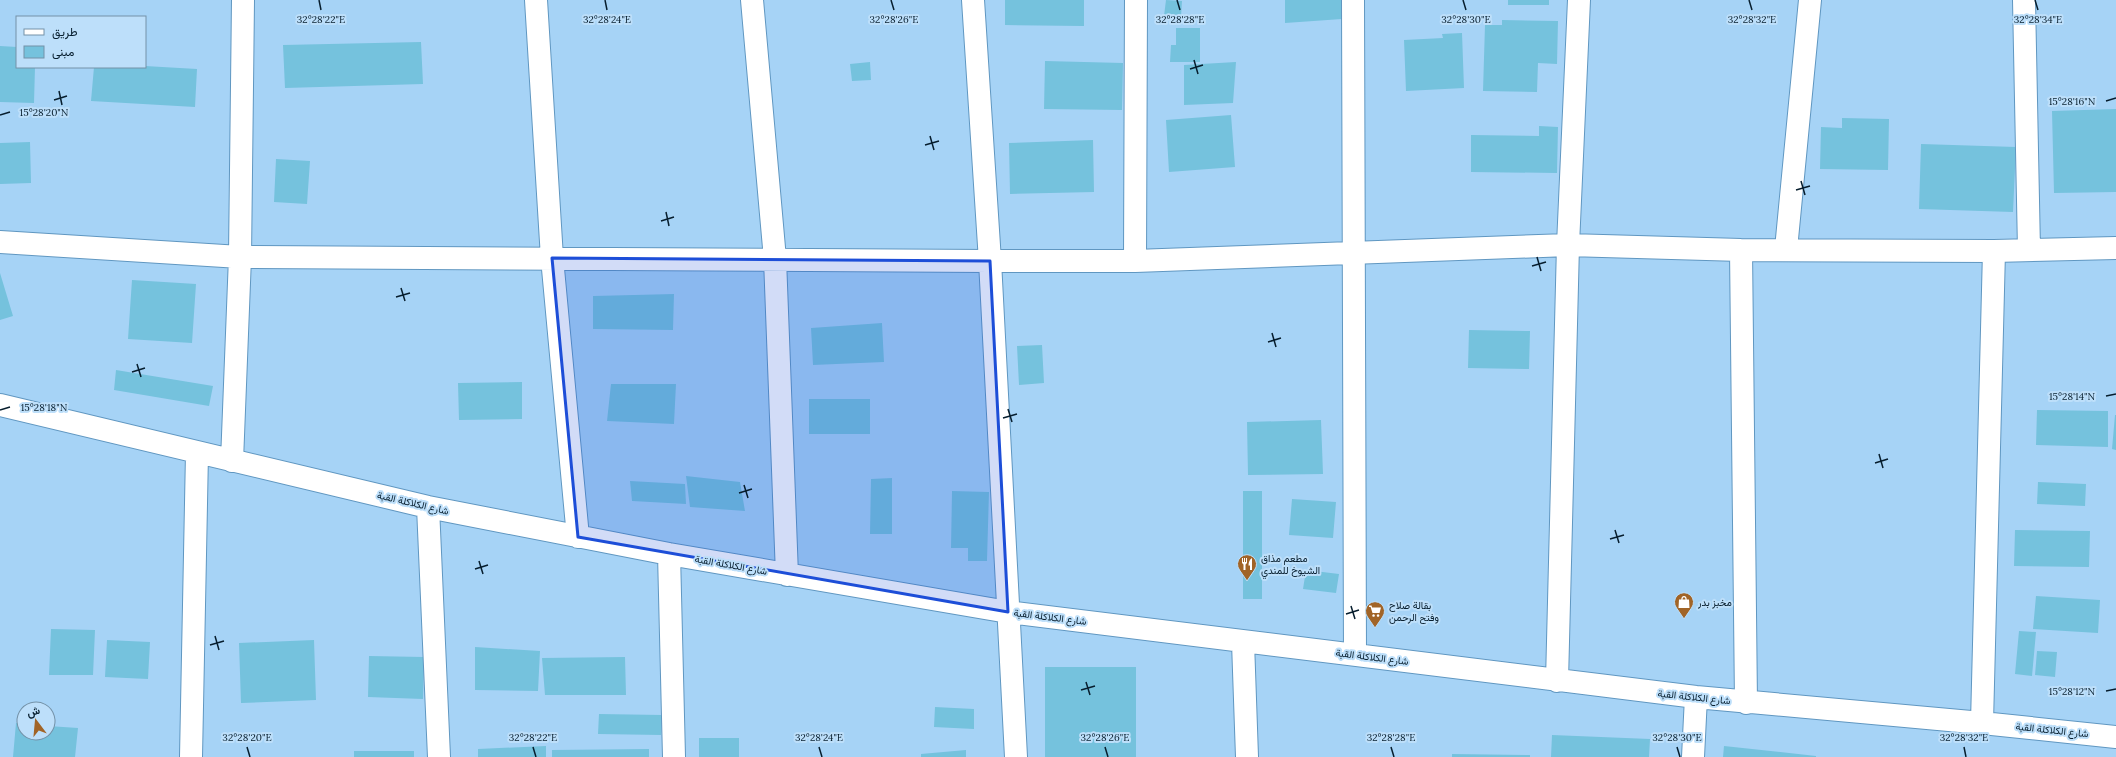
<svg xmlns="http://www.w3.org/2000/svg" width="2116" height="757" viewBox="0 0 2116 757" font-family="Lora,Vazirmatn,serif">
<rect width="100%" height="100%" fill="#a6d3f6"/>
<path fill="#75c2dd" d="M1005,0h79v26l-79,-1z
M1166,0l16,1 -1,16 -17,-1z
M1285,0h58l-1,19 -57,4z
M1508,0h41v5h-41z
M1502,20l56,1 -1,43 -19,-1 -1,29 -54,-1 2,-66h17z
M1176,28h24v34h-30l1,-17h5z
M1462,33l2,55 -58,3 -2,-51 39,-2 -1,-4z
M421,42l2,42 -138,4 -2,-43z
M0,46l17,1v20h18l-1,36 -34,-1z
M1045,61l78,2 -1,47 -78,-1z
M870,62l1,18 -19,1 -2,-17z
M1236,62l-3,41 -49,2v-40z
M145,66l52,3 -2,38 -104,-6 3,-34z
M2116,109v83l-62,1 -2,-82z
M1231,115l4,52 -66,5 -3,-52z
M1842,118l47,1 -1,51 -68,-1 1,-42 21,1z
M1539,126l19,1 -1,46 -86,-1v-37l68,1z
M1093,140l1,52 -84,2 -1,-51z
M30,142l1,41 -31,1v-41z
M1921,144l95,3 -3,65 -94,-3z
M276,159l34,2 -3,43 -33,-2z
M0,273l13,43 -13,4z
M132,280l64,4 -4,59 -64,-4z
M674,294l-1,36 -80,-1v-33z
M882,323l2,39 -71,3 -2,-37z
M1469,330l61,1 -1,38 -61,-1z
M1042,345l2,38 -25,2 -2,-39z
M116,370l97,16 -4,20 -95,-16z
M522,382v37l-63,1 -1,-37z
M611,384h65l-2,40 -67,-3z
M809,399h61v35h-61z
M2037,410l71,1v36l-72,-2z
M2115,415h1v35l-4,-1z
M1321,420l2,54 -75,1 -1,-53z
M686,476l54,6 5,29 -55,-4z
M892,478v56h-22l1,-55z
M630,481l55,3 1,20 -54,-3z
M2038,482l48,2 -1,22 -48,-2z
M952,491l37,1 -2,69h-19v-13h-17z
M1243,491h19v108h-19z
M1292,499l44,3 -3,36 -44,-3z
M2015,530l75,1 -1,36 -75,-1z
M1306,570l33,4 -3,19 -33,-4z
M2036,596l64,4 -2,33 -65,-4z
M51,629l44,1 -2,45h-44z
M2019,631l17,1 -4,44 -17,-2z
M107,640l43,2 -2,37 -43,-2z
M314,640l2,60 -75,3 -2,-60z
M475,647l65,4 -2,40 -63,-1z
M2037,651l20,1 -2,25 -20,-2z
M369,656l55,1 -1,42 -55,-2z
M625,657l1,38h-81l-3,-37z
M1045,667h91v90h-91z
M935,707l39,2v20l-40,-2z
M599,714l63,1 -1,20 -63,-1z
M16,723l8,1v9h24v-7l30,2 -3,29h-62z
M1552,735l98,4 -1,18h-98z
M699,738h40v19h-40z
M546,746v11h-68v-8z
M1724,746l92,10v1h-93z
M649,749v8h-97v-7z
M966,750v7h-45v-3z
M354,751h60v6h-60z
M1452,754l78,1v2h-78z"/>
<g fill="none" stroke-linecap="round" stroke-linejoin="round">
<g stroke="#6097c1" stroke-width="24">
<path id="minor" d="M536,0l16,258 26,279
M752,0l23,259 12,316
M973,0l17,261 26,496
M1353,0l2,654
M2024,0l5,250
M0,242l240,15 750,4h145l433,-16 173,5 253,1 122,-3
M1786,249l24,-249
M1741,250l5,453
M1135,261l1,-261
M0,405l428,102 241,47 339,58 688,85 286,26 134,14
M232,461l8,-204 3,-257
M428,507l11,250
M669,554l5,203
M1243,642l4,115
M1557,681l11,-436 11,-245
M1982,723l12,-472
M191,757l6,-304
M1693,757l3,-60"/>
</g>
<use href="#minor" stroke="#fff" stroke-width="22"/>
</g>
<path fill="#1d4ed8" fill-opacity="0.2" stroke="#1d4ed8" stroke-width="3" stroke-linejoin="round" d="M552,258l438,3 18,351 -430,-75z"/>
<path fill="none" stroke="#071e2e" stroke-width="1.5" d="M319,0l2,10M605,0l2,10M891,0l3,10M1177,0l3,10M1463,0l3,10M1749,0l3,10M2035,0l3,10M1194,60l4,14M1190,69l13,-4M59,91l3,14M54,100l13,-4M2106,101l10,-3M0,115l10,-3M930,136l4,14M925,145l14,-4M1801,181l4,14M1796,190l14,-4M666,212l3,14M661,221l13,-4M1537,257l4,14M1532,266l14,-4M401,288l4,13M396,297l14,-4M1272,333l4,14M1268,342l13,-4M137,364l4,13M132,372l13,-4M2106,396l10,-2M1008,409l4,13M0,410l10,-3M1003,418l14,-4M1879,454l4,14M1875,463l13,-4M744,485l4,13M739,493l13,-4M1615,530l4,13M1610,539l14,-4M479,561l4,13M475,569l13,-4M1351,606l4,13M1346,614l13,-4M215,636l4,14M210,645l14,-4M1086,682l4,13M1081,690l14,-4M2106,691l10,-2M247,747l3,10M533,747l3,10M819,747l3,10M1105,747l3,10M1391,747l3,10M1677,747l3,10M1964,747l2,10"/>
<defs>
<g id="restaurant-pin" transform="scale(1)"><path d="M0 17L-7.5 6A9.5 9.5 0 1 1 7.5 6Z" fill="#a16427" stroke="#bddffa"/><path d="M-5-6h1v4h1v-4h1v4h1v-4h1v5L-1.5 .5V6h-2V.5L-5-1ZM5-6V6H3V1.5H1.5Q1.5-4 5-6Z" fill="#fff"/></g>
<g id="shop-pin" transform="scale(1)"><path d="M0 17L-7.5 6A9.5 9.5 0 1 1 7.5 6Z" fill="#a16427" stroke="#bddffa"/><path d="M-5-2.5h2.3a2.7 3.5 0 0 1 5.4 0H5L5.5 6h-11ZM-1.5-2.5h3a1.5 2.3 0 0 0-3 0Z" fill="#fff"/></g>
<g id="supermarket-pin" transform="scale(1)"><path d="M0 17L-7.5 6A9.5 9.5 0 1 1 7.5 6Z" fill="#a16427" stroke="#bddffa"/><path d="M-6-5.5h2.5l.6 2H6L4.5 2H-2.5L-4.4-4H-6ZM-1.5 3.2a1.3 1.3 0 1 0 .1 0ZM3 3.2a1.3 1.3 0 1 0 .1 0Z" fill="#fff"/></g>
</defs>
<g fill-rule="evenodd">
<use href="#restaurant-pin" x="1247" y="564"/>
<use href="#shop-pin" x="1684" y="602"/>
<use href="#supermarket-pin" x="1375" y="611"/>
</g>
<g text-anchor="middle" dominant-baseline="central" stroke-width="4" stroke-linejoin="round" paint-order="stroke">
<g font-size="10" fill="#071e2e" stroke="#bddffa">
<text transform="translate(413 503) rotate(13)">شارع الكلاكلة القبة</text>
<text transform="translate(731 565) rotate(10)">شارع الكلاكلة القبة</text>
<text transform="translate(1050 617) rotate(7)">شارع الكلاكلة القبة</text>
<text transform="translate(1372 657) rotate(7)">شارع الكلاكلة القبة</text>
<text transform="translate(1694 697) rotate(6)">شارع الكلاكلة القبة</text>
<text transform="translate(2052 730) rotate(6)">شارع الكلاكلة القبة</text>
</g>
<g font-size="10" fill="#071e2e" stroke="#bddffa" text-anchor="start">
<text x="1261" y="558">مطعم مذاق<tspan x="1261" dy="12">الشيوخ للمندي</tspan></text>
<text x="1698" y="602">مخبز بدر</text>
<text x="1389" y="605">بقالة صلاح<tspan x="1389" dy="12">وفتح الرحمن</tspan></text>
</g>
</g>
<g font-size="10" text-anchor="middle" fill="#071e2e" stroke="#bddffa" stroke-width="4" stroke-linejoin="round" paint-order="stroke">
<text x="321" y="23">32°28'22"E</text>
<text x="607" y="23">32°28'24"E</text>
<text x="894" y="23">32°28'26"E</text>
<text x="1180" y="23">32°28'28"E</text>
<text x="1466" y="23">32°28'30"E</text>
<text x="1752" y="23">32°28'32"E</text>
<text x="2038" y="23">32°28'34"E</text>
<text x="2072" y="105">15°28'16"N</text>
<text x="44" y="116">15°28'20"N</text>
<text x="2072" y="400">15°28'14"N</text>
<text x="44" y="411">15°28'18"N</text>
<text x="2072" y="695">15°28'12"N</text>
<text x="247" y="741">32°28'20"E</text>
<text x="533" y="741">32°28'22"E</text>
<text x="819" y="741">32°28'24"E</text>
<text x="1105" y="741">32°28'26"E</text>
<text x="1391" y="741">32°28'28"E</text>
<text x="1677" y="741">32°28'30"E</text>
<text x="1964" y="741">32°28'32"E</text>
</g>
<rect x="16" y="16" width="130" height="52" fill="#bddffa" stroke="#7492a8"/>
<rect x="24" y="29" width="20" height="6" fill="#ffffff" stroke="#7492a8"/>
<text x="52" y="36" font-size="12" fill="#071e2e">طريق</text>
<rect x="24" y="46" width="20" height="12" fill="#75c2dd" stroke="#7492a8"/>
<text x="52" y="56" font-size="12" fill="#071e2e">مبنى</text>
<g transform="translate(36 721) rotate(344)"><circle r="19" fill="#bddffa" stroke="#7492a8"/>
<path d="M0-3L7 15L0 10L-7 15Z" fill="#a16427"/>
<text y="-6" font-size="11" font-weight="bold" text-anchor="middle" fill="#071e2e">ش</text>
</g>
</svg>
